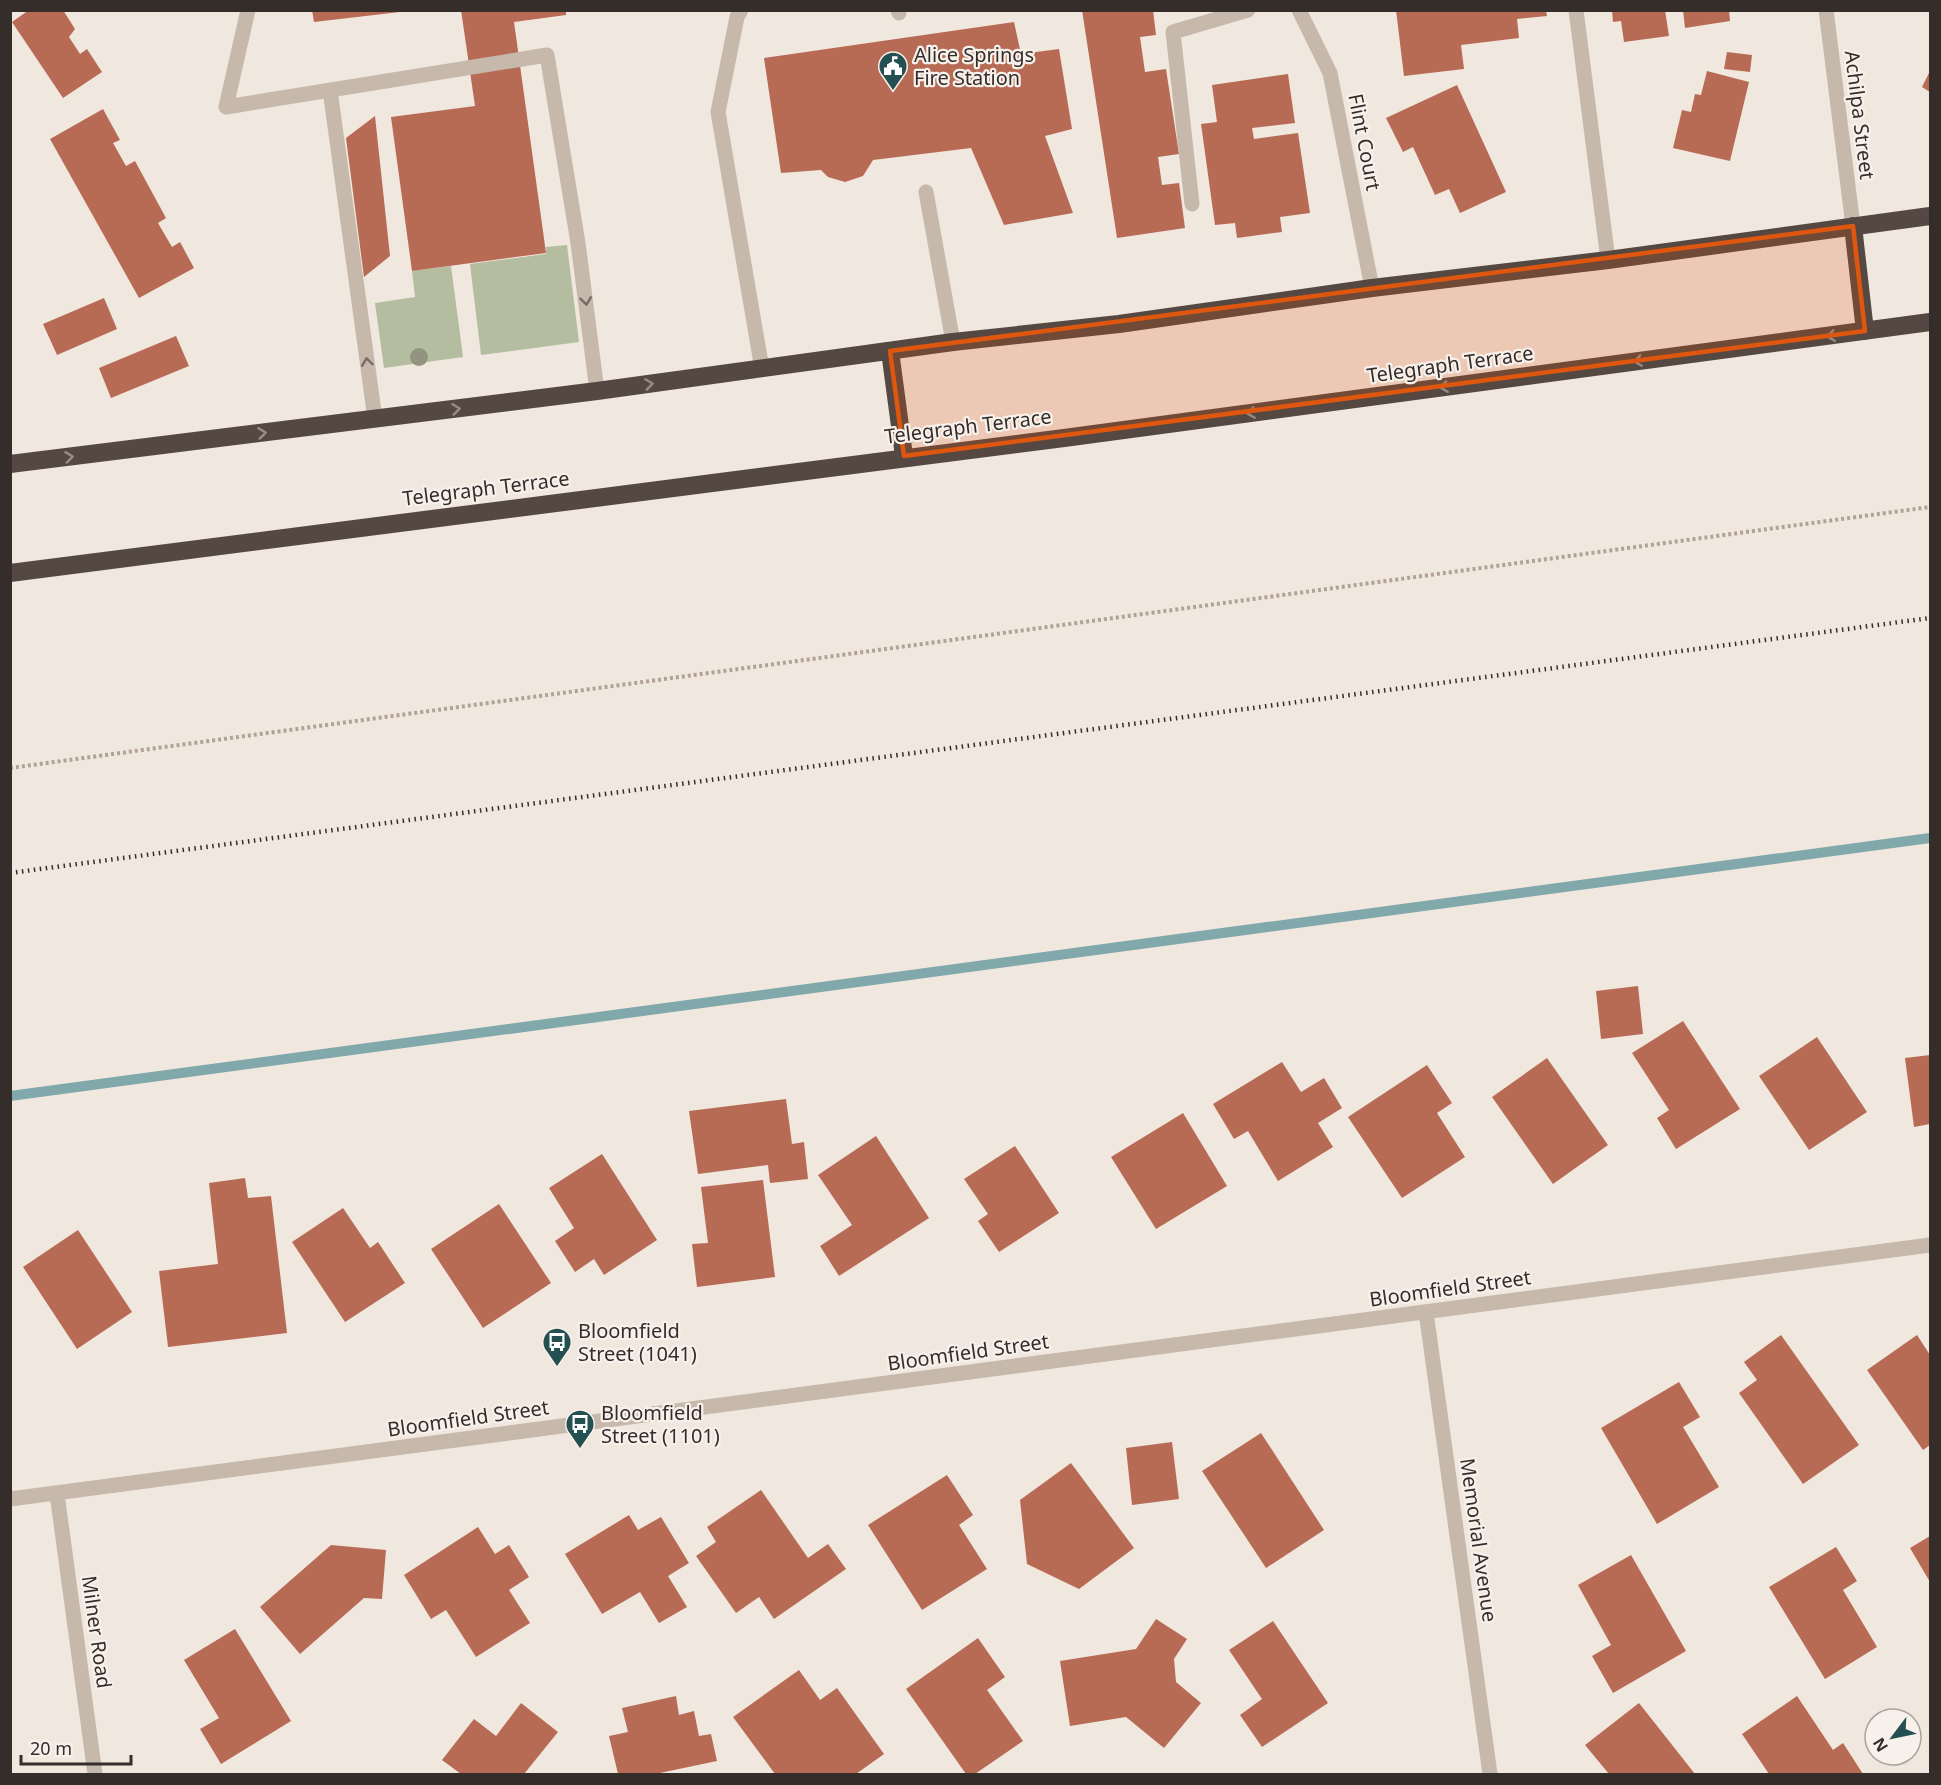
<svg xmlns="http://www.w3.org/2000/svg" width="1941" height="1785" viewBox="0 0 1941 1785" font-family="'Noto Sans',sans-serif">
<rect width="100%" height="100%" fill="#f0e7df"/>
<path fill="#b4bda0" d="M567,245l12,97 -98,13 -11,-91 76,-10v-7z
M451,266l12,91 -79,11 -9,-65 40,-6 -3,-26z"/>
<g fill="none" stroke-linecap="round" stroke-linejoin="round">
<path stroke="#81a8aa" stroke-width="10" d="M10,1096l1920,-258"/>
</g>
<path fill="#b86b54" d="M29,10h34l12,19 -6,8 11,17 7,-5 15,23 -39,26 -51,-76z
M312,10h88v2l-86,10z
M461,10h105v5l-52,7 32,231 -134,18 -21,-154 84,-11z
M1082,10h71l3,25 -16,2 5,35 21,-3 13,85 -21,3 4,28 17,-2 6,45 -68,10z
M1396,10h150l1,6 -30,3 2,19 -58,7 3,24 -60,7z
M1612,10h53l4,26 -45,6 -3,-21 -8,1z
M1683,10h46l1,11 -45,7z
M1014,22l7,32 38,-5 13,80 -27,7 28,77 -69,12 -33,-77 -98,12 -10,16 -18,6 -17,-5 -7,-7 -40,3 -17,-115z
M1727,52l25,3 -2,17 -26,-3z
M1707,71l42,11 -19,79 -57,-13 9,-38 9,2 4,-18 6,1z
M1930,71v21l-8,-5z
M1288,74l7,49 -43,5 2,11 44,-6 12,80 -30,4 2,15 -45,6 -2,-15 -20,2 -14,-101 16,-2 -5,-37z
M1457,85l49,107 -46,21 -11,-24 -14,6 -22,-48 -10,5 -17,-34z
M103,109l17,31 -7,3 13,23 9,-5 31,57 -8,5 14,24 8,-5 14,26 -55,30 -89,-159z
M375,116l15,140 -26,21 -18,-139z
M104,298l13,31 -60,26 -14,-31z
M176,336l13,30 -78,32 -12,-30z
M1638,986l5,48 -42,5 -5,-48z
M1683,1021l57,88 -64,40 -19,-31 12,-8 -37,-57z
M1817,1037l50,75 -58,38 -50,-74z
M1930,1055v69l-16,3 -9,-69z
M1547,1058l61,87 -55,39 -61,-87z
M1282,1062l19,30 23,-14 18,30 -24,15 15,24 -55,34 -30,-50 -14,8 -21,-35z
M1427,1065l25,38 -15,10 28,44 -63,41 -54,-81z
M786,1099l6,45 12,-2 4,37 -38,4 -2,-18 -70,9 -9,-63z
M1183,1113l44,73 -71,43 -45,-72z
M876,1136l53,82 -90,58 -19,-30 32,-21 -34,-50z
M1015,1146l44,67 -60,39 -21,-31 10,-7 -24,-35z
M602,1154l55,86 -53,35 -10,-16 -19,13 -20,-31 19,-13 -25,-40z
M245,1178l3,20 23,-2 16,137 -119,14 -9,-76 59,-7 -9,-81z
M763,1180l12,97 -78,10 -5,-43 16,-1 -7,-56z
M499,1204l52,79 -68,45 -52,-79z
M343,1208l27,40 8,-6 27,41 -60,39 -53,-80z
M78,1230l54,82 -55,37 -54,-82z
M1781,1335l78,110 -56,39 -64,-91 18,-13 -13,-18z
M1917,1335l13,20v90l-7,5 -56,-80z
M1679,1382l21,35 -17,10 36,60 -62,37 -56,-96z
M1261,1433l63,97 -58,38 -64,-97z
M1172,1442l7,57 -47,6 -6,-57z
M1071,1463l63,85 -55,41 -52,-25 -7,-64z
M947,1475l26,40 -14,10 28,44 -65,41 -54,-85z
M761,1490l47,68 20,-14 18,25 -72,50 -15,-22 -23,16 -40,-57 20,-14 -9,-15z
M629,1515l9,15 23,-13 28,46 -21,13 19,31 -28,16 -19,-31 -38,22 -37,-60z
M478,1527l17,27 14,-9 20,32 -20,13 21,33 -54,34 -30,-47 -15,9 -27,-44z
M1930,1536v46l-20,-34z
M331,1545l55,5 -4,49 -18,-1 -64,56 -40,-47z
M1836,1547l21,34 -14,9 34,57 -52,32 -56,-92z
M1631,1555l55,96 -73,42 -21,-37 19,-11 -33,-60z
M1156,1619l31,20 -13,20 2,23 25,21 -37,45 -38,-31 -56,9 -10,-65 76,-12z
M1273,1621l55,82 -66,44 -22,-32 22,-16 -33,-49z
M235,1629l56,92 -70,43 -21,-35 19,-11 -35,-58z
M978,1638l27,39 -18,13 36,51 -48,33h-9l-60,-85z
M799,1670l21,30 17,-12 47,66 -28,20h-81l-42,-57z
M676,1696l3,19 15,-4 5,25 12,-2 6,27 -62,13h-37l-9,-38 19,-4 -6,-24z
M1797,1696l36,54 10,-7 20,31h-94l-27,-40z
M521,1703l37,29 -34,42h-63l-19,-14 32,-41 22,17z
M1639,1703l56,71h-86l-24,-29z"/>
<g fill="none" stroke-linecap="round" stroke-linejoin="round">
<path stroke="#b2a296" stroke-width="4" stroke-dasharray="3 3" stroke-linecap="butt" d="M10,768l1920,-261"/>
<path stroke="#c7b8ac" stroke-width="15" d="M248,10l-22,97 321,-52 31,188 19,148
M741,10l-4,7 -19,95 44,257
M898,10l1,3
M1299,10l31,63 42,215
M1576,10l32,250
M1826,10l27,216
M330,90l45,329
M926,192l27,150
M1192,204l-19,-172 75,-22
M1426,1312l64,462
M57,1494l38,280
M10,1499l1920,-254"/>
<path stroke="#554842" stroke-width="18" d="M1853,226l12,105
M890,351l14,105
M10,464l587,-73 356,-49 166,-18 253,-36 236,-28 322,-44
M10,573l1054,-135 866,-116"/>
<path stroke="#352d2a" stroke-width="4.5" stroke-dasharray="1.5 4.5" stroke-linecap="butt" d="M10,873l1920,-255"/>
</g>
<circle fill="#92947f" cx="419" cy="357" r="9"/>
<defs><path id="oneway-chevron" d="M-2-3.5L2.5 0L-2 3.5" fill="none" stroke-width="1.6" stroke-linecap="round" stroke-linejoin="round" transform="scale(1.5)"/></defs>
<g stroke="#776c64">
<use href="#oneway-chevron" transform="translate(586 301) rotate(83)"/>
<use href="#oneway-chevron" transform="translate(367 362) rotate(-98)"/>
</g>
<g stroke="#968c86">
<use href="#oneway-chevron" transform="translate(1831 336) rotate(172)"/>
<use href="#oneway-chevron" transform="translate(1638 361) rotate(172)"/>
<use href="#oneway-chevron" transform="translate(649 384) rotate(-8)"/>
<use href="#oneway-chevron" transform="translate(1444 387) rotate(172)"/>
<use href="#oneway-chevron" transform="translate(456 409) rotate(-7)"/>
<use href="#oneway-chevron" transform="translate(1251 413) rotate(172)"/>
<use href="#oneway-chevron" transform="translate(262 433) rotate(-7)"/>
<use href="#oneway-chevron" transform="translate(69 457) rotate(-7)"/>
</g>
<path fill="#df570e" fill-opacity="0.2" stroke="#df570e" stroke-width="4.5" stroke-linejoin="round" d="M1853,226l12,105 -961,125 -14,-105z"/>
<defs>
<g id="civic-pin" transform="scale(1.5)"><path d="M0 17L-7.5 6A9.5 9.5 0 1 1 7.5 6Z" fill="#245052" stroke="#f8f1eb"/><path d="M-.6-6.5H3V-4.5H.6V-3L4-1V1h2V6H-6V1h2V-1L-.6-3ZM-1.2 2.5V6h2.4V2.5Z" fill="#fff"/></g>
<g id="bus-pin" transform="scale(1.5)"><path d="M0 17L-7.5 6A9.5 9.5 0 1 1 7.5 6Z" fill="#245052" stroke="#f8f1eb"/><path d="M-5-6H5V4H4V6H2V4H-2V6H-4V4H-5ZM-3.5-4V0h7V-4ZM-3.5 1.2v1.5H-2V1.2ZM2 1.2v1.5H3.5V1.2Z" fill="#fff"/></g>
</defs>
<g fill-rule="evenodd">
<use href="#civic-pin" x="893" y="66"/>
<use href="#bus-pin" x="557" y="1342"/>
<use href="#bus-pin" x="580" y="1424"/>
</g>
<g text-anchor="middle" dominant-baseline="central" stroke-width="4.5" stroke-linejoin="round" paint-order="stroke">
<g font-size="20" fill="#352d2a" stroke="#f8f1eb" text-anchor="start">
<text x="914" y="54">Alice Springs<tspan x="914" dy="23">Fire Station</tspan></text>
<text x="578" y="1330">Bloomfield<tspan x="578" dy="23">Street (1041)</tspan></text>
<text x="601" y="1412">Bloomfield<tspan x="601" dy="23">Street (1101)</tspan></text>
</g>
<g font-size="20" fill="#352d2a" stroke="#f8f1eb">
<text transform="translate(1860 115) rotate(83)">Achilpa Street</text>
<text transform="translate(1365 142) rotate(79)">Flint Court</text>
<text transform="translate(1450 364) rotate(-8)">Telegraph Terrace</text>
<text transform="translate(968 426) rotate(-7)">Telegraph Terrace</text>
<text transform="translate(486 488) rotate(-7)">Telegraph Terrace</text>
<text transform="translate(1450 1288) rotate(-8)">Bloomfield Street</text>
<text transform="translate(968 1352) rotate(-8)">Bloomfield Street</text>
<text transform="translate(468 1418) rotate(-8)">Bloomfield Street</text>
<text transform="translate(1479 1540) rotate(82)">Memorial Avenue</text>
<text transform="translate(97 1632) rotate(82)">Milner Road</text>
</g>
</g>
<rect width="1941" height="1785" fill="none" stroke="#352d2a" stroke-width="24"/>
<g transform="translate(1893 1737) rotate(238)"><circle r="28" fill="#f8f1eb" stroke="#aaa39e" stroke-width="1.5"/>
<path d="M0-4.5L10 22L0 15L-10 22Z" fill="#245052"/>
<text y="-9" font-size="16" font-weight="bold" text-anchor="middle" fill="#352d2a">N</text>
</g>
<path d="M21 1755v9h110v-9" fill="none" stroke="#352d2a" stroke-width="3"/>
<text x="30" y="1755" font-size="18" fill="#352d2a" stroke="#f8f1eb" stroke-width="4.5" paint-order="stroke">20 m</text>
</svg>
